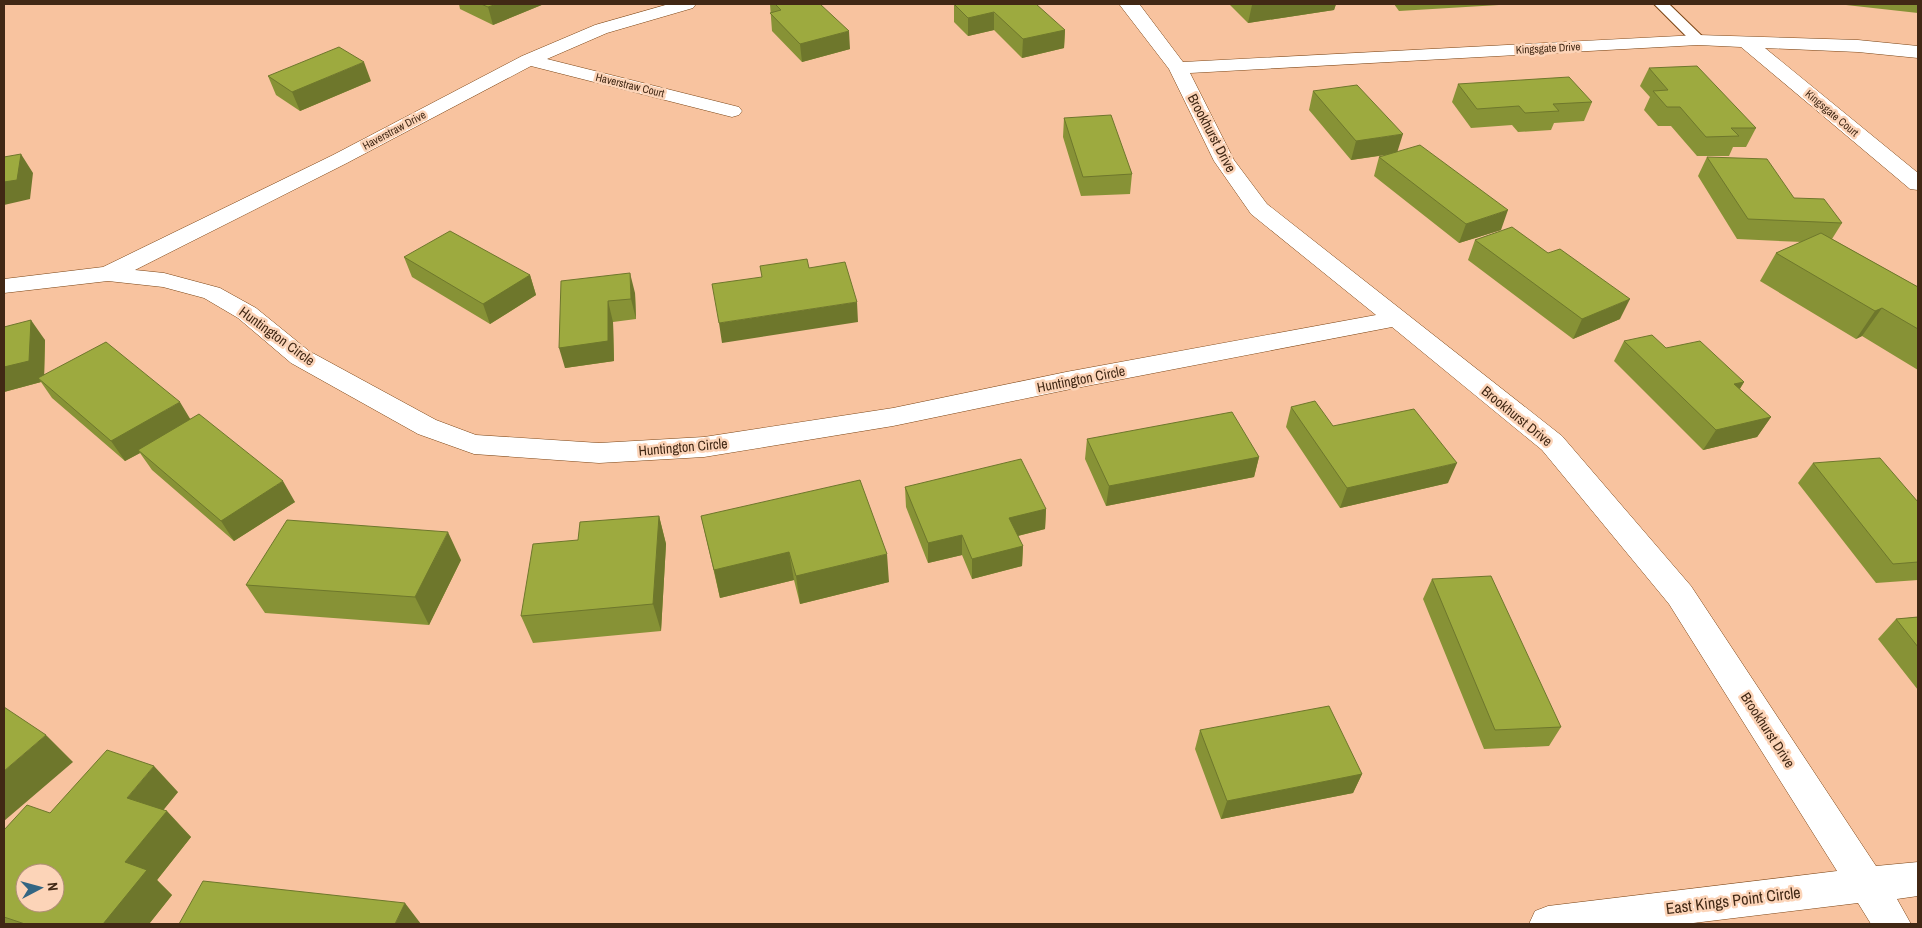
<svg xmlns="http://www.w3.org/2000/svg" width="1922" height="928" viewBox="0 0 1922 928" font-family="'Archivo Narrow',sans-serif">
<rect width="100%" height="100%" fill="#f8c39f"/>
<g fill="none" stroke-linecap="round" stroke-linejoin="round">
<g stroke="#7b4313" stroke-width="2">
<path id="lane" d="M1654,4h15l34,33 2,3 -2,3h-10z"/>
</g>
<g stroke="#7b4313" stroke-width="1">
<path id="street" d="M669,4h27l-3,4 -86,25 -60,26 192,48 3,4 -3,4 -7,2 -201,-51 -184,97 -212,107 29,3 56,15 36,20 53,43 127,69 40,15 123,8 105,-6 189,-29 173,-36 310,-57 -125,-101 -37,-53 -45,-92 -50,-65 21,1 43,57 515,-27 160,5 60,6v12l-60,-6 -93,-4 153,125v17l-8,-1 -169,-142 -43,-2 -508,28 44,87 33,44 295,232 129,150 185,280 42,-4v34l-21,3 14,25h-40l-13,-21 -173,21h-156l6,-13 13,-5 289,-35 -168,-267 -127,-154 -150,-123 -326,63 -173,36 -189,31 -105,6 -125,-9 -56,-20 -127,-71 -53,-45 -34,-20 -41,-11 -55,-6 -104,12v-14l99,-12 230,-112 189,-99 73,-31z"/>
</g>
<use href="#lane" fill="#fff" fill-rule="evenodd"/>
<use href="#street" fill="#fff" fill-rule="evenodd"/>
</g>
<path fill="#879236" d="M459,4h85l-51,21 -33,-16z
M770,4h50l30,45 -48,13 -30,-31z
M954,4h3l108,26 -1,18 -42,10 -28,-28 -26,6 -14,-14z
M1229,4h107l-2,6 -86,13z
M1394,4h106l-1,1 -100,6z
M1846,4h72v9l-72,-8z
M1649,68l107,60 -10,19h-13l-4,9h-32l-26,-30h-13l-14,-16 6,-13 -10,-11z
M268,76l103,5 -71,30 -24,-16z
M1458,84l134,18 -8,19 -30,2 -3,7 -33,2 -6,-7 -41,3 -19,-26z
M1313,91l84,61 104,78 -42,13 -85,-67 5,-19 7,-2 -35,5 -42,-50z
M1064,118l68,56 -2,20 -49,2 -18,-59z
M1707,157l87,41 48,25 -10,16 86,48v83l-56,-34 -6,3 -96,-58 16,-28 26,-11 -65,-3 -39,-63z
M1475,240l145,79 -47,20 -105,-79z
M404,257l126,18 6,20 -46,29 -78,-47z
M561,281l74,12 1,26 -23,3 1,39 -49,7z
M4,327l41,13 -1,35 147,44 104,83 -61,39 -82,-71 -12,-17 -15,8 -73,-63 -11,-16 -37,10z
M1624,341l42,7 78,34 -4,7 31,28 -14,20 -54,13 -89,-89z
M1291,407l42,19 115,57 -108,25 -54,-81z
M1087,439l172,18 -5,20 -148,29 -21,-47z
M1813,463l105,39v78l-42,3 -78,-100z
M905,487l141,22 -1,20 -27,7 5,10 -1,20 -50,13 -10,-24 -34,8 -22,-56z
M659,516l7,28 -5,87 -128,12 -12,-27 57,-76z
M701,516l188,66 -89,22 -6,-24 -74,18z
M461,560l-32,65 -164,-12 -19,-28z
M1432,579l129,148 -12,19 -65,3 -61,-150z
M1918,617v73l-40,-51 18,-20z
M1200,730l162,44 -9,19 -132,26 -26,-70z
M178,792l-15,18 28,27 -34,43 15,15 -23,29h-145v-94l46,-17z"/>
<path fill="#6e772c" d="M497,4h47l-51,21 -5,-18z
M1259,4h77l-2,6 -86,13 4,-18z
M994,12v18l-26,6v-18z
M1065,30l-1,18 -42,10 1,-19z
M849,31l1,18 -48,13 -2,-18z
M364,62l7,19 -71,30 -8,-19z
M1403,134l-6,19 -46,7 5,-19z
M21,154l12,19 -3,26 -26,6v-23z
M1508,210l-7,20 -42,13 7,-19z
M630,273l5,20 1,26 -5,-20z
M530,275l6,20 -46,29 -7,-20z
M1630,299l-10,20 -47,20 9,-20z
M608,301l5,21 1,39 -49,7 -6,-20z
M857,302l1,20 -136,21 -3,-20z
M1882,308l-20,28 -6,3 19,-28z
M31,320l14,20 -1,41 -6,-3 3,4 -37,10v-25z
M1744,382l-13,20 3,-18z
M180,402l12,20 -54,28 2,3 -15,8 -14,-20z
M1771,417l-14,20 -54,13 13,-20z
M1259,457l-5,20 -148,29 3,-20z
M1457,463l-9,20 -108,25 7,-20z
M283,481l12,21 -61,39 -13,-20z
M1046,509l-1,20 -36,9v-20z
M659,516l7,28 -5,87 -8,-27z
M448,532l13,28 -32,65 -14,-28z
M962,535v20l-34,8v-20z
M1023,546l-1,20 -50,13v-20z
M789,552l5,28 -74,18 -6,-28z
M887,554l2,28 -89,22 -4,-28z
M46,735l27,27 -69,59v-50z
M154,766l24,26 -26,32 -25,-26z
M1362,774l-9,19 -132,26 6,-18z
M167,811l24,26 -34,43 15,15 -23,29h-46l22,-62z
M405,903l16,21h-26z"/>
<path fill="#9daa3f" stroke="#6e772c" fill-rule="evenodd" d="M481,4h16l-9,3z
M775,4h45l29,27 -49,13 -30,-31 11,-3z
M954,4h82l29,26 -42,9 -29,-27 -26,6z
M339,47l25,15 -72,30 -24,-16z
M1697,66l59,62h-25l8,8 -33,1 -26,-30h-13l-14,-16 15,-1 -19,-22z
M1569,77l23,25 -39,2 6,7 -34,2 -6,-7 -42,3 -19,-25z
M1357,85l46,49 -47,7 -43,-50z
M1111,115l21,59 -49,3 -19,-59z
M1420,145l88,65 -42,14 -87,-67z
M21,154l-4,26 -13,2v-25z
M1707,157l60,2 27,39 30,1 18,24 -94,-4z
M1512,227l36,26 12,-4 70,50 -48,20 -107,-79z
M450,231l80,44 -47,29 -79,-47z
M1821,233l97,54v42l-36,-21 -7,3 -99,-58z
M807,259l2,9 36,-6 12,40 -138,21 -7,-39 50,-7 -2,-11z
M630,273l1,26 -23,2v40l-49,7 2,-67z
M31,320l-2,41 -25,6v-40z
M1652,335l14,13 34,-7 44,41 -10,2 37,33 -55,13 -92,-89z
M106,342l74,60 -69,39 -73,-63z
M1315,401l18,25 81,-17 43,54 -110,25 -56,-81z
M1232,412l27,45 -150,29 -22,-47z
M199,414l84,67 -62,40 -83,-71z
M1880,458l38,44v60l-25,2 -80,-101z
M1021,459l25,50 -37,9 14,28 -51,13 -10,-24 -34,8 -23,-56z
M860,480l27,74 -91,22 -7,-24 -75,18 -13,-54z
M659,516l-6,88 -132,12 12,-72 45,-4 2,-18z
M287,520l161,12 -33,65 -169,-12z
M1491,576l70,151 -66,3 -63,-151z
M1918,617v30l-22,-28z
M1329,706l33,68 -135,27 -27,-71z
M4,707l42,28 -42,36z
M107,750l47,16 -27,32 40,13 -42,51 22,8 -44,54h-78l-21,-7v-87l23,-25 23,8zM25,873h30v30h-30z
M203,881l202,22 -10,21h-216z"/>
<g text-anchor="middle" dominant-baseline="central" stroke-width="5" stroke-linejoin="round" paint-order="stroke">
<g font-size="11" fill="#412815" stroke="#fcd4b8">
<text transform="translate(1548 48) rotate(-3)">Kingsgate Drive</text>
<text transform="translate(630 85) rotate(14)">Haverstraw Court</text>
<text transform="translate(1832 113) rotate(40)">Kingsgate Court</text>
<text transform="translate(394 130) rotate(-28)">Haverstraw Drive</text>
</g>
<g font-size="14" fill="#412815" stroke="#fcd4b8">
<text transform="translate(1212 133) rotate(62)">Brookhurst Drive</text>
<text transform="translate(277 336) rotate(36)">Huntington Circle</text>
<text transform="translate(1081 379) rotate(-11)">Huntington Circle</text>
<text transform="translate(1517 416) rotate(39)">Brookhurst Drive</text>
<text transform="translate(683 447) rotate(-5)">Huntington Circle</text>
<text transform="translate(1768 730) rotate(57)">Brookhurst Drive</text>
</g>
<g font-size="16" fill="#412815" stroke="#fcd4b8">
<text transform="translate(1733 900) rotate(-7)">East Kings Point Circle</text>
</g>
</g>
<rect width="1922" height="928" fill="none" stroke="#412815" stroke-width="10"/>
<g transform="translate(40 888) rotate(84)"><circle r="24" fill="#fcd4b8" stroke="#b18f77"/>
<path d="M0-4L9 19L0 12L-9 19Z" fill="#336683"/>
<text y="-8" font-size="14" font-weight="bold" text-anchor="middle" fill="#412815">N</text>
</g>
</svg>
